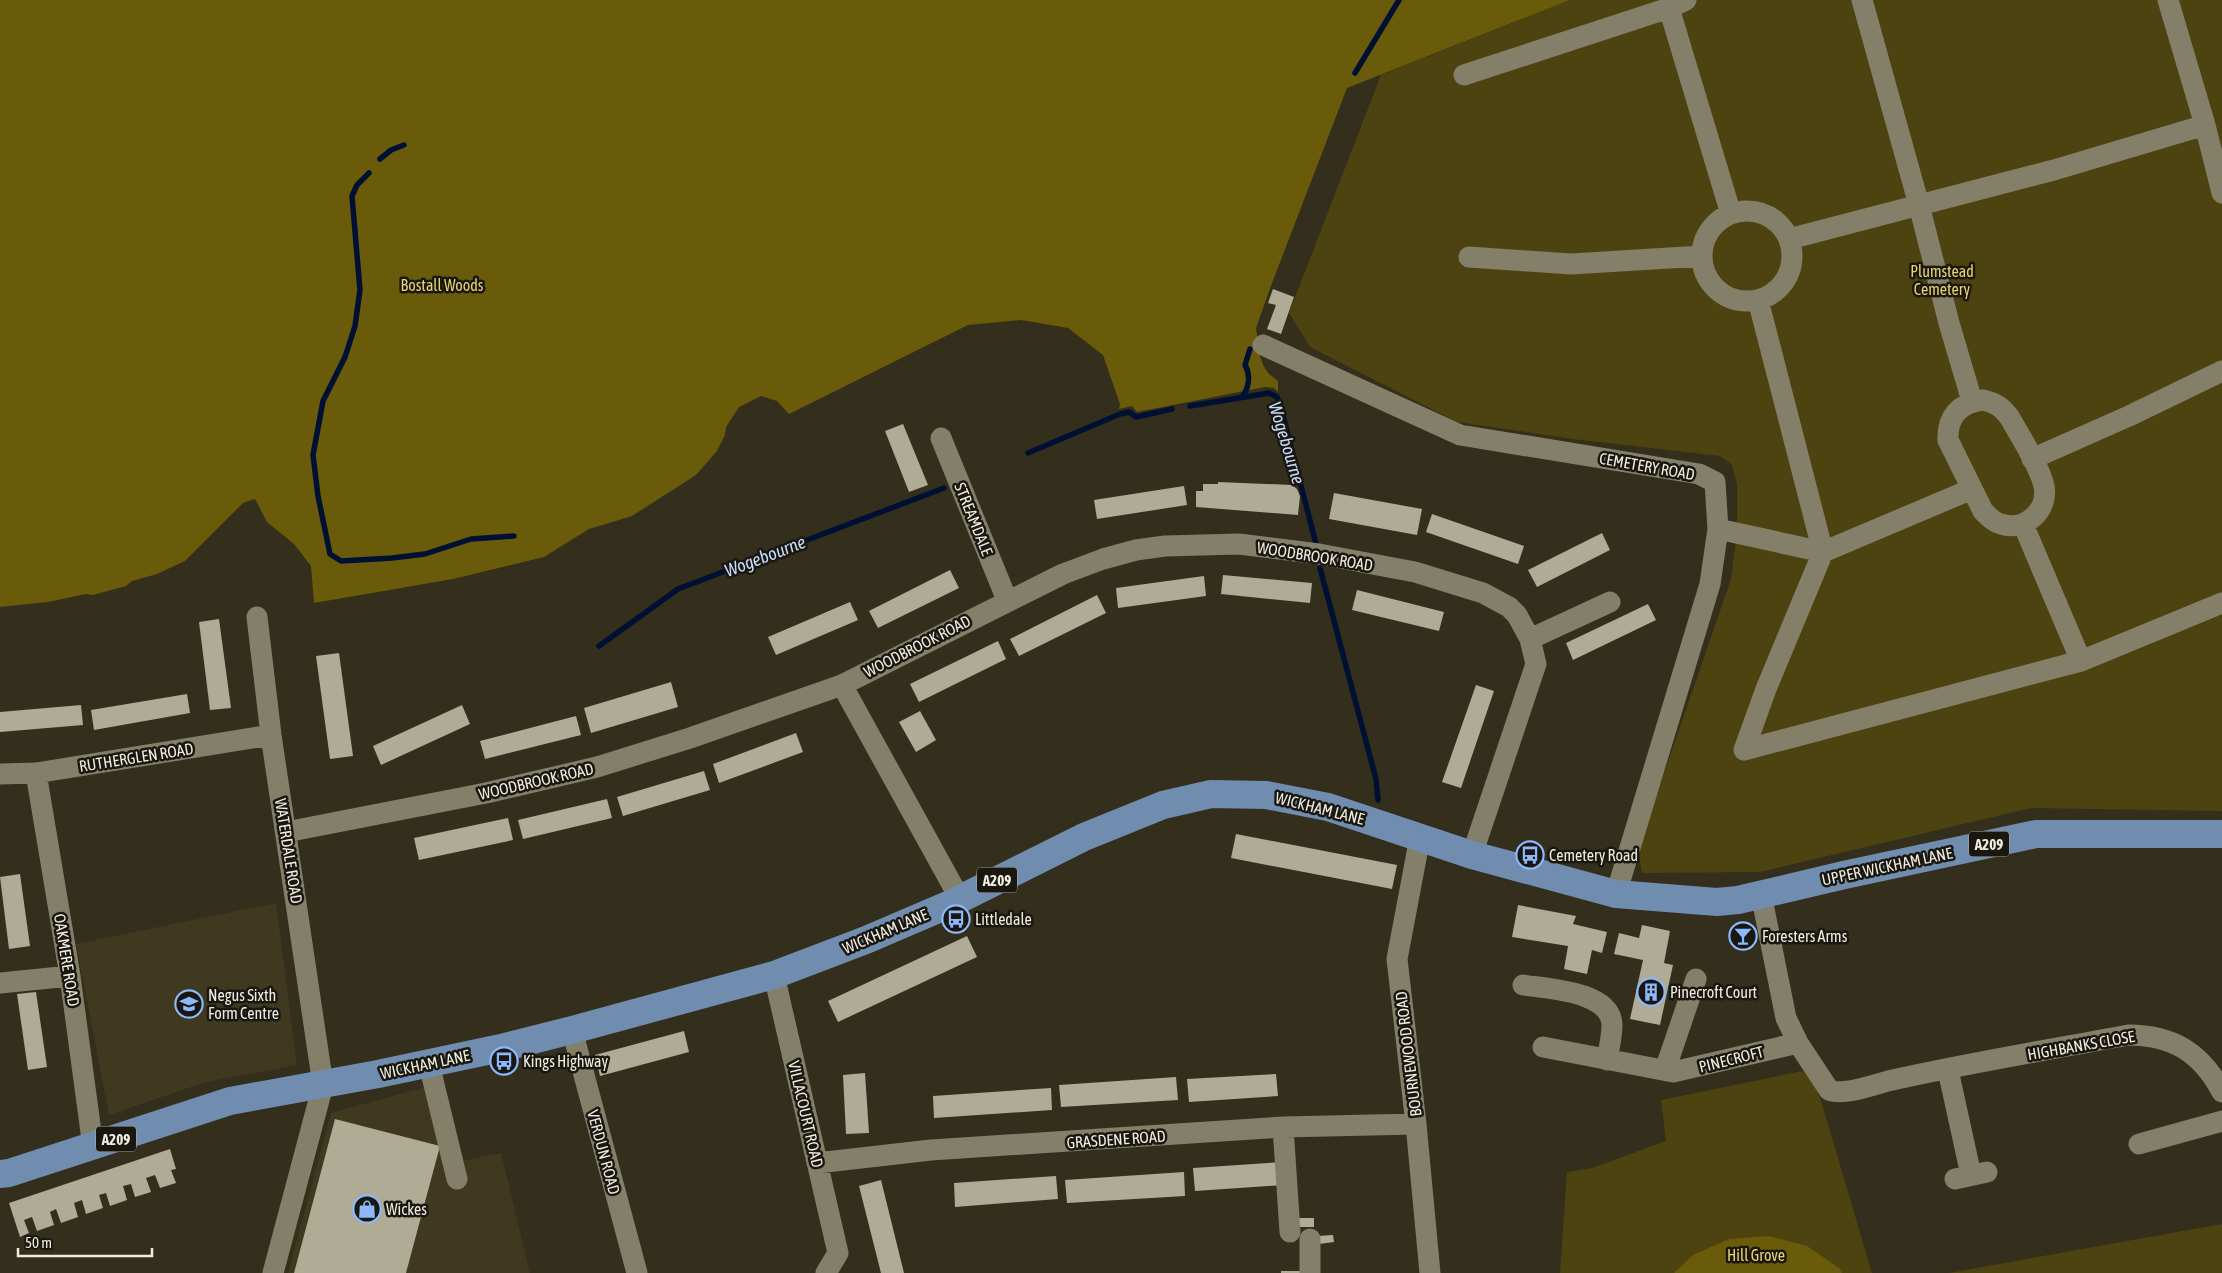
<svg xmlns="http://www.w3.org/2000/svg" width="2222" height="1273" viewBox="0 0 2222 1273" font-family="'Asap Condensed',sans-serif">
<rect width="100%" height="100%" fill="#332f1c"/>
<path fill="#3e391f" d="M276,903l21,162 -91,17 -97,33 -33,-171z
M443,1082l18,79 40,-8 29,120h-242l43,-160z"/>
<path fill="#4d4310" d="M1570,0h652v811l-191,-3 -271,64 -118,1 -4,-24 93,-270 6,-47v-48l-5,-19 -12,-9 -147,-17 -116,-17 -147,-75 -21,-34 92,-238z
M1803,1071l13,13 56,189h-312l7,-101 25,-4 74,-27 -5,-41z
M2222,1224v49h-273z"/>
<path fill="#695b09" d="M0,0h1570l-223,88 -75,195 -16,45 4,28 4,11 5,7 9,7v11l-4,-4 -9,-1 -128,25 -5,-6 -13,3 1,-5 -17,-49 -35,-27 -47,-8 -53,5 -179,89 -12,-13 -16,-5 -22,11 -13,20 -1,8 -8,16 -21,24 -64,41 -43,13 -45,28 -91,22 -139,24 -3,-37 -17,-22 -27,-22 -12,-23 -12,4 -58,58 -28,13 -25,7 -6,5 -33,9 -7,-1 -38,8 -48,5z
M1769,1236l38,10 32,22 3,5h-168l19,-18 36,-16z"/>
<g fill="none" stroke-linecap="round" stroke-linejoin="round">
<path stroke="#001033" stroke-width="5.5" d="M1355,73l44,-73
M380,159l11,-9 13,-5
M369,173l-12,12 -5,11 8,94 -5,36 -10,31 -22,44 -10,54 5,41 12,58 11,7 51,-3 33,-4 46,-15 43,-3
M1242,397c7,-9 9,-22 3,-32l5,-16
M1190,406l79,-13 8,4 3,7 36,140
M1028,453l92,-39 9,-2 7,5 36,-8
M1320,568l56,211 2,21
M599,646l79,-57 266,-101"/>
</g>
<path fill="#afab94" d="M1273,289l21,8 -13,37 -14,-5 9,-24 -8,-2z
M903,424l25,61 -19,7 -24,-61z
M1218,482l74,3 5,4 3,7 -2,19 -102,-8v-16h7v-7h15z
M1184,486l3,19 -90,14 -3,-19z
M1334,493l88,16 -5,26 -88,-16z
M1432,514l92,32 -6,18 -92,-32z
M1602,533l8,17 -73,37 -9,-17z
M950,570l9,18 -81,40 -9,-17z
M1223,575l89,8 -2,20 -89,-9z
M1204,576l2,20 -88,12 -2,-20z
M1357,590l87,22 -5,19 -87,-21z
M1097,595l9,18 -87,43 -9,-17z
M850,602l8,18 -82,35 -8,-18z
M1648,604l8,16 -83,40 -7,-17z
M219,619l12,89 -21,2 -11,-88z
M998,641l8,18 -87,43 -9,-18z
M339,653l14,103 -23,3 -14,-103z
M671,682l7,25 -87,26 -7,-25z
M1476,685l18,6 -33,97 -19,-6z
M187,694l3,19 -96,17 -3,-20z
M81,705l2,20 -83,7v-20z
M462,705l8,19 -89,41 -8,-19z
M920,711l16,29 -20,12 -17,-30z
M576,716l5,19 -96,24 -5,-18z
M796,733l7,19 -84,31 -6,-19z
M704,771l6,19 -87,26 -6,-19z
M607,799l5,19 -89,21 -5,-19z
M508,818l5,22 -94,20 -5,-22z
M1236,834l161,31 -5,24 -161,-31z
M20,874l10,72 -21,3 -9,-72z
M1518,905l58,11 -3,8 34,8 -5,21 -10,-3 -5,24 -23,-5 4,-23 -56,-9z
M1642,925l28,6 -6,32 9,2 -13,60 -30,-6 13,-59 -29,-6 5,-21 20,5z
M967,936l10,21 -139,65 -10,-21z
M36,992l11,75 -19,3 -11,-76z
M684,1031l5,21 -89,24 -5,-21z
M865,1073l4,60 -23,1 -3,-59z
M1276,1074l2,22 -89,6 -2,-23z
M1176,1077l2,23 -117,7 -2,-22z
M1051,1088l1,22 -118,8 -1,-22z
M335,1119l105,27 -34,127h-112z
M170,1149l6,20 -5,1 5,13 -16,5 -5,-13 -9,3 5,14 -16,5 -4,-13 -8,2 4,14 -17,6 -4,-13 -7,2 4,13 -17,6 -4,-14 -8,3 4,14 -17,6 -5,-14 -6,3 4,13 -17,6 -5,-14 -8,3 5,13 -9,4 -11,-34z
M1282,1162l1,23 -88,6 -2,-23z
M1184,1172l1,24 -118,7 -2,-23z
M1056,1176l2,23 -103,8 -1,-24z
M881,1180l23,93h-23l-22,-87z
M1298,1218h16v9h-16z
M1333,1235l1,7 -15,2 -1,-8z
M1281,1271h24v2h-24z"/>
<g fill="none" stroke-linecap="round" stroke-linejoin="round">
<path stroke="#837f69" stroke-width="21" d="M1862,0l57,205 30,118 23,78
M2168,0l37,125 17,68
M1669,8l62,206
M1464,75l205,-67 17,-8
M1702 256a45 45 0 1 1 90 0a45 45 0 1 1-90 0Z
M1789,239l265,-69 151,-45
M1469,257l102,7 131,-8
M1758,300l65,252 -57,137 -22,61 337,-89 141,-58
M1263,345l197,90 239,39 16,8 3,47 -8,55 -94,310
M1983,400c13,3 19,7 27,18 11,20 29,47 34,68 5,25 -20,46 -43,38 -8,-2 -13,-8 -18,-13l-35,-71c-1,-23 11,-37 35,-40z
M941,438l66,162
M2032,459l97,-43 93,-45
M2023,524l58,137
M1718,529l105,23 149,-63
M257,617l14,118 52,350 -50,188
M1530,639l80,-37
M842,685l118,214
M36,773l34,203 23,171
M0,774l36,-1 235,-38
M286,832l200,-39 111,-26 93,-29 152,-53 221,-111 40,-15 33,-9 29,-4 74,-2 80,10 96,18 68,21 26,14 8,8 13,24 6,25 -64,191
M1420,837l-23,122 19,165 14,149
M1761,894l25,124 12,25 31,47c13,6 45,-5 59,-9 80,-18 160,-31 240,-46 44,0 73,17 94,57
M774,975l64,278 -12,20
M0,983l70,-7
M1523,985c25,4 88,6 89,40 0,11 -3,24 -5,35
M572,1030l65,243
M1543,1047l130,25 125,-29
M429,1064l28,115
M1665,1070l31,-91
M1948,1070l23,105
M1283,1127l7,105
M2139,1144l83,-23
M817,1163l114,-13 352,-23 133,-3
M1955,1179l32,-7
M1310,1273v-34"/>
<path stroke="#708db0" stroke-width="28" d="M0,1174l9,-1 221,-72 148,-27 123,-26 71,-18 202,-55 92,-35 84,-36 134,-67 79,-32 48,-11 55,1 62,12 144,48 144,39 101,8 21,-2 106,-25 192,-41h186"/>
</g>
<defs>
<g id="bus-ring" transform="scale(1.4375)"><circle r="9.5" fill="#19170f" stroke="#8cb9fc" stroke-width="1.5"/><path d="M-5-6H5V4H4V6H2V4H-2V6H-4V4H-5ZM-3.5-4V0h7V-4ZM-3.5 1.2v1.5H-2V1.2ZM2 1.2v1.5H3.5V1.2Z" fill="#8cb9fc"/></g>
<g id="bar-ring" transform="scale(1.4375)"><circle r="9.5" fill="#19170f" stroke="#8cb9fc" stroke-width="1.5"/><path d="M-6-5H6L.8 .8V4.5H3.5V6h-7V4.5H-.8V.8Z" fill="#8cb9fc"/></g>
<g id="building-ring" transform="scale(1.4375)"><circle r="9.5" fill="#19170f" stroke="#8cb9fc" stroke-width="1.5"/><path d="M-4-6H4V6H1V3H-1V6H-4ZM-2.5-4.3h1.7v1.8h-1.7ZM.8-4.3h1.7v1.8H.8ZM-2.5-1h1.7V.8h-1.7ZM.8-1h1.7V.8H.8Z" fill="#8cb9fc"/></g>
<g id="school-ring" transform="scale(1.4375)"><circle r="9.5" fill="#19170f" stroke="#8cb9fc" stroke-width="1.5"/><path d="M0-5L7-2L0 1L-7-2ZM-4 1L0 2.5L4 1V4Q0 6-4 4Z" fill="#8cb9fc"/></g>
<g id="shop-ring" transform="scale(1.4375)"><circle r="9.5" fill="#19170f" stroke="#8cb9fc" stroke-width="1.5"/><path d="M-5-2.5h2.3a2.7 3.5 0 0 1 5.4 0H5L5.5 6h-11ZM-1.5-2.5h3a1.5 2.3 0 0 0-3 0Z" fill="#8cb9fc"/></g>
</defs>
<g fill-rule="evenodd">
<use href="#bus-ring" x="1530" y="855"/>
<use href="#bus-ring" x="956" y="919"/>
<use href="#bar-ring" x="1743" y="936"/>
<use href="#building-ring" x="1651" y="992"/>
<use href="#school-ring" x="189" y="1004"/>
<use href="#bus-ring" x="504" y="1061"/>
<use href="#shop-ring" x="367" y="1209"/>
</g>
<g text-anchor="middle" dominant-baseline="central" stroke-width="5" stroke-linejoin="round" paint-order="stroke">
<g fill="#19170f" stroke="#afada2" stroke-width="1">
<rect x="1969" y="831.5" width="40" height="25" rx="4"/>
<rect x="977" y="867.5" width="40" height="25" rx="4"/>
<rect x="96" y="1126.5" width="40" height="25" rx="4"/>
</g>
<g font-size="15" font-weight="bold" fill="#efede1">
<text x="1989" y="844">A209</text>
<text x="997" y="880">A209</text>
<text x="116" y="1139">A209</text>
</g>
<g font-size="16" fill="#e9d470" stroke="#19170f">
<text x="1942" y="271">Plumstead<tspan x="1942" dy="18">Cemetery</tspan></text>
<text x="442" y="285">Bostall Woods</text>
<text x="1756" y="1255">Hill Grove</text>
</g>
<g font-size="16" fill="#efede1" stroke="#19170f">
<text transform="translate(1647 466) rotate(10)">CEMETERY ROAD</text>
<text transform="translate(974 519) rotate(68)">STREAMDALE</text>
<text transform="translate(1315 556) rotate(9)">WOODBROOK ROAD</text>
<text transform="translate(917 646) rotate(-27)">WOODBROOK ROAD</text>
<text transform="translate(136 757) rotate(-9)">RUTHERGLEN ROAD</text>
<text transform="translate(536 781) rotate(-13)">WOODBROOK ROAD</text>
<text transform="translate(1320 808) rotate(14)">WICKHAM LANE</text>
<text transform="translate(289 851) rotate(81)">WATERDALE ROAD</text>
<text transform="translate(1887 866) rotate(-12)">UPPER WICKHAM LANE</text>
<text transform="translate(885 931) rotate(-23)">WICKHAM LANE</text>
<text transform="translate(67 960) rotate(81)">OAKMERE ROAD</text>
<text transform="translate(2081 1045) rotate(-10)">HIGHBANKS CLOSE</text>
<text transform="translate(1408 1054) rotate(-97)">BOURNEWOOD ROAD</text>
<text transform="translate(1731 1059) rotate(-14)">PINECROFT</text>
<text transform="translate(425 1064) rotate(-12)">WICKHAM LANE</text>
<text transform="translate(806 1114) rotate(77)">VILLACOURT ROAD</text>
<text transform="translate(1116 1139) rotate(-4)">GRASDENE ROAD</text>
<text transform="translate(604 1152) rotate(75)">VERDUN ROAD</text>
</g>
<g font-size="16" fill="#efede1" stroke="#19170f" text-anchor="start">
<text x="1549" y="855">Cemetery Road</text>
<text x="975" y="919">Littledale</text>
<text x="1762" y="936">Foresters Arms</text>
<text x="1670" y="992">Pinecroft Court</text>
<text x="208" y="995">Negus Sixth<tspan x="208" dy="18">Form Centre</tspan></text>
<text x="523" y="1061">Kings Highway</text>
<text x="386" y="1209">Wickes</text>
</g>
<g font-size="18" font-style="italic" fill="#c8ddfd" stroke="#19170f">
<text transform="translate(1287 443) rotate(73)">Wogebourne</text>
<text transform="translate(765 556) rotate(-21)">Wogebourne</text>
</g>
</g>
<path d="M18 1248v8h134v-8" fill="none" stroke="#efede1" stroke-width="2.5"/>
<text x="25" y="1248" font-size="15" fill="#efede1" stroke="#19170f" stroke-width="4" paint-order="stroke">50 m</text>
</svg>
